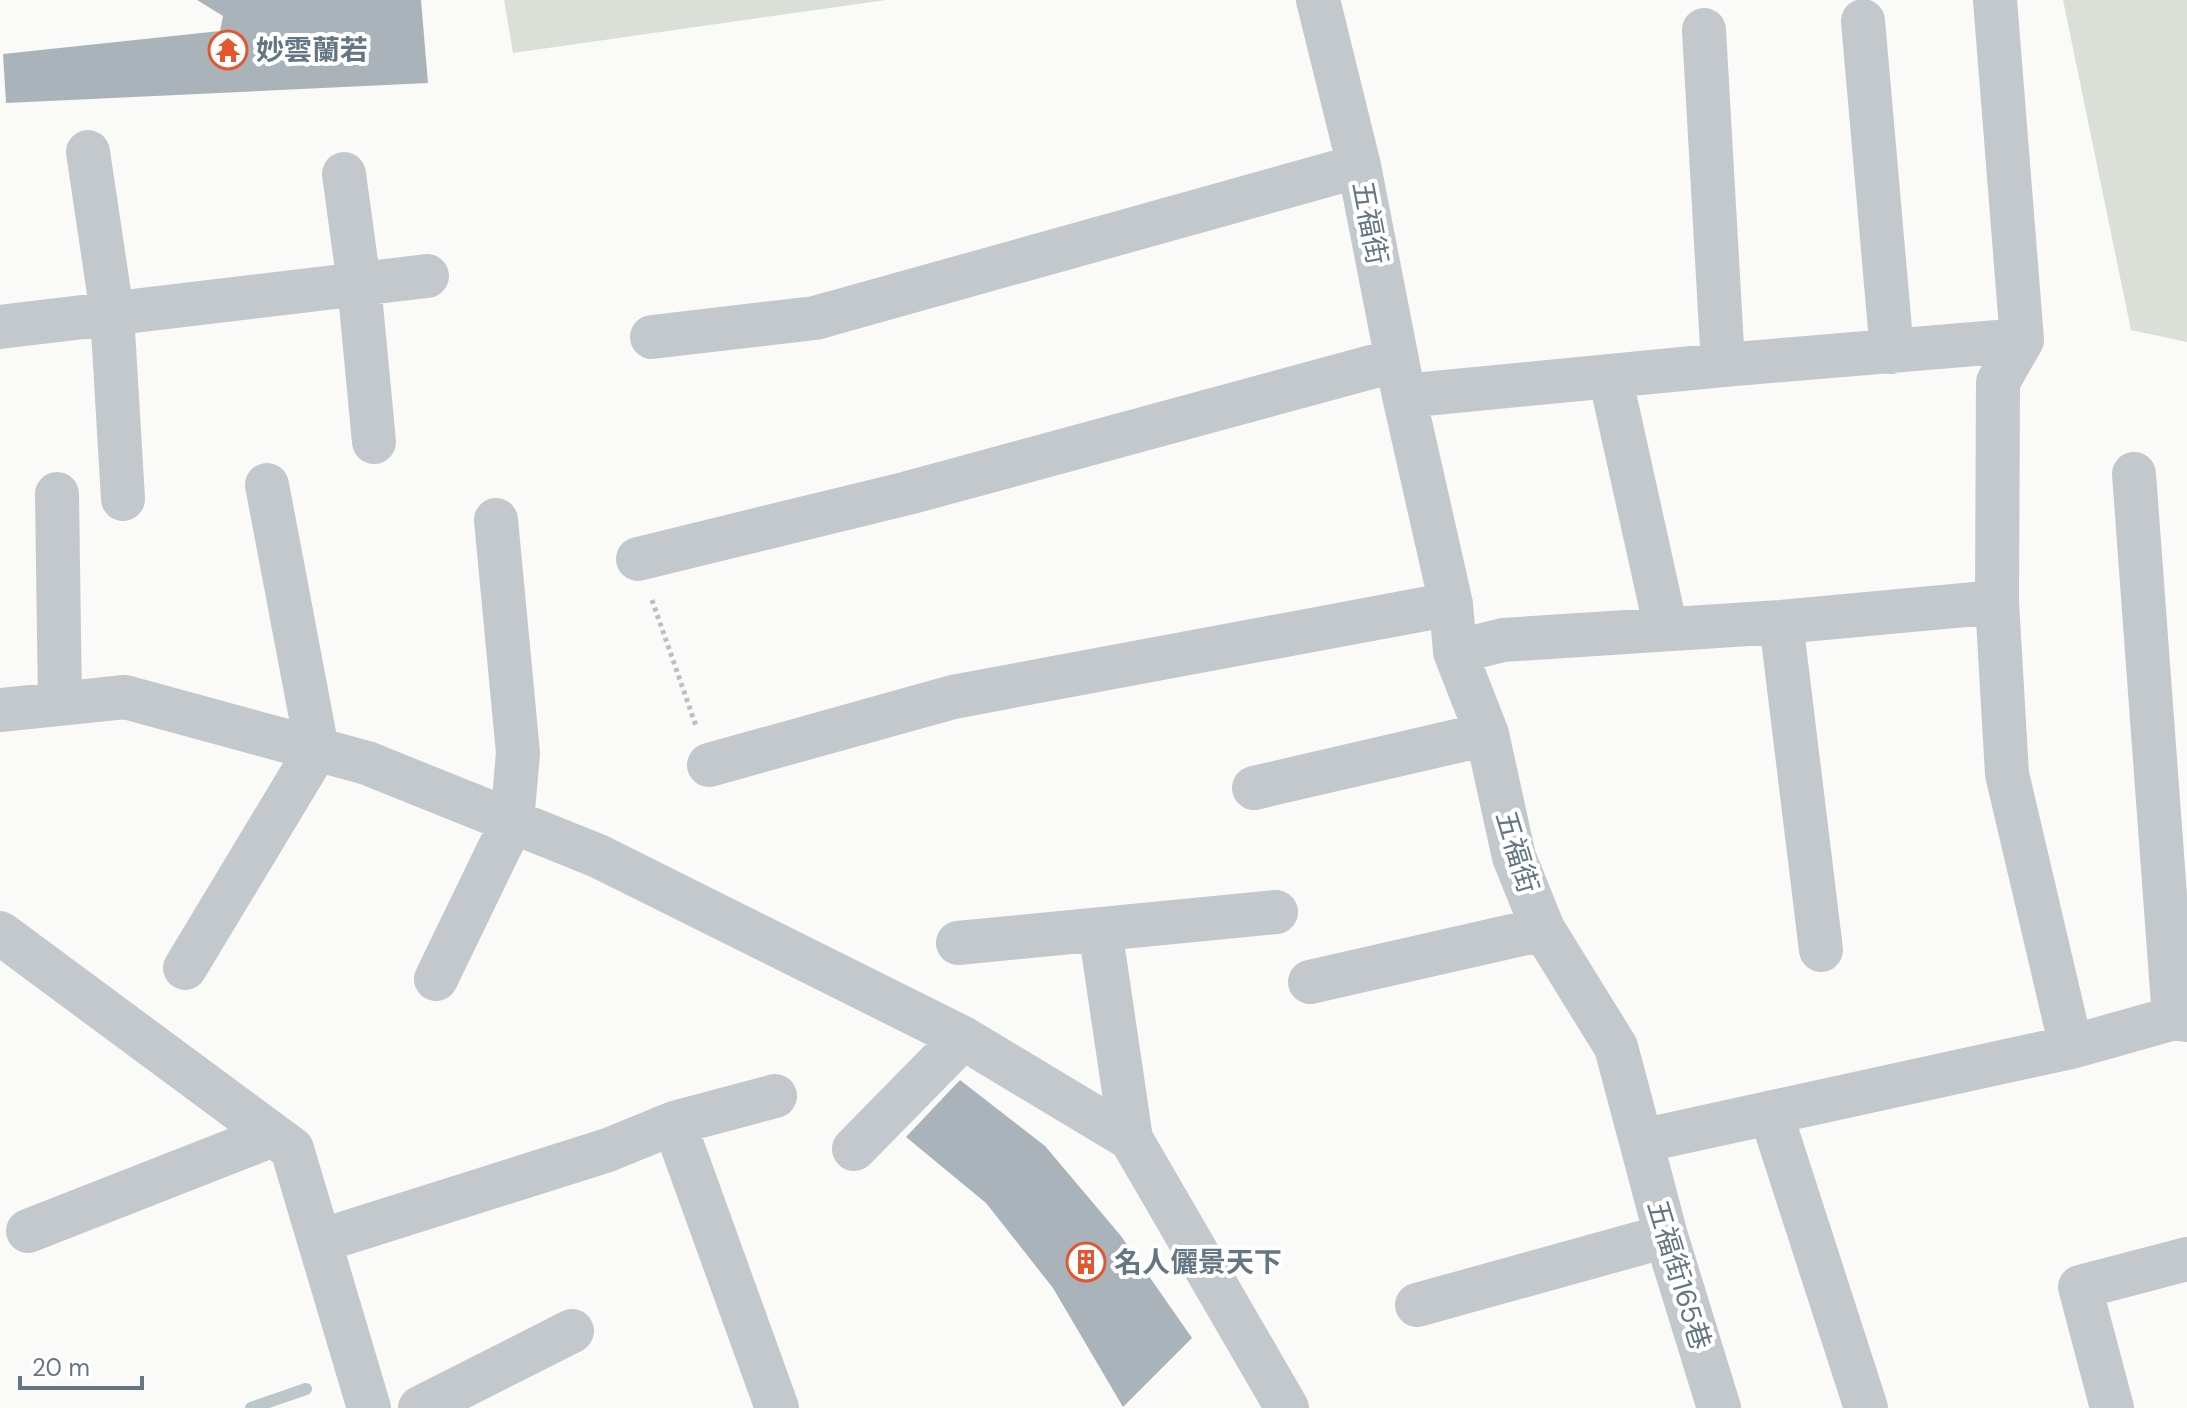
<svg xmlns="http://www.w3.org/2000/svg" width="2187" height="1408" viewBox="0 0 2187 1408" font-family="'DM Sans','Noto Sans TC',sans-serif">
<rect width="100%" height="100%" fill="#fafaf8"/>
<path fill="#dadfd7" d="M504,0h382l-373,53z
M2063,0h124v342l-56,-12z"/>
<g fill="none" stroke-linecap="round" stroke-linejoin="round">
<path stroke="#bbc7cb" stroke-width="12" d="M251,1408l55,-19"/>
</g>
<path fill="#aab3b9" d="M197,0h224l7,83 -422,20 -3,-49 217,-23 3,-15z
M960,1080l85,66 76,90 71,102 -69,69 -70,-119 -67,-85 -80,-66z"/>
<g fill="none" stroke-linecap="round" stroke-linejoin="round">
<path stroke="#bbbfc2" stroke-width="5" stroke-dasharray="4 4" stroke-linecap="butt" d="M652,600l44,126"/>
<path stroke="#c3c8cc" stroke-width="44" d="M1318,0l41,166 45,230 47,208 4,48 32,82 27,123 29,72 73,118 25,94 430,-94 103,-29 13,2
M1995,0l27,340 -24,42 -1,220 10,172 64,273
M1863,21l29,331
M1704,30l19,335
M88,152l24,161 11,186
M344,174l15,110 15,158
M0,327l427,-51
M652,337l163,-19 544,-152
M1610,376l56,253
M1404,396l319,-31 299,-25
M2134,474l40,544
M57,494l3,210
M638,559l270,-66 489,-133
M1781,622l40,328
M1455,652l48,-12 278,-18 216,-20
M0,710l125,-13 242,66 231,93 365,182 168,101 156,269
M709,765l244,-68 498,-93
M1254,788l233,-54
M1100,929l31,210
M0,933l292,216 77,259
M958,943l318,-31
M185,968l132,-219 -50,-264
M436,979l76,-157 6,-69 -22,-233
M1310,982l233,-53
M1771,1114l95,294
M674,1123l101,-27
M1641,1141l25,95 53,172
M854,1149l109,-111
M28,1231l245,-96
M320,1241l288,-91 66,-27 103,285
M1417,1305l249,-69
M420,1408l152,-77
M2112,1408l-32,-121 107,-28"/>
</g>
<defs>
<g id="temple-ring" transform="scale(2)"><circle r="9.5" fill="#fff" stroke="#e4572e" stroke-width="1.5"/><path d="M0-6L5-2H3V0L6.5 2.5H4V6H1.5V3h-3V6H-4V2.5H-6.5L-3 0V-2H-5Z" fill="#e4572e"/></g>
<g id="building-ring" transform="scale(2)"><circle r="9.5" fill="#fff" stroke="#e4572e" stroke-width="1.5"/><path d="M-4-6H4V6H1V3H-1V6H-4ZM-2.5-4.3h1.7v1.8h-1.7ZM.8-4.3h1.7v1.8H.8ZM-2.5-1h1.7V.8h-1.7ZM.8-1h1.7V.8H.8Z" fill="#e4572e"/></g>
</defs>
<g fill-rule="evenodd">
<use href="#temple-ring" x="228" y="50"/>
<use href="#building-ring" x="1086" y="1262"/>
</g>
<g text-anchor="middle" dominant-baseline="central" stroke-width="8" stroke-linejoin="round" paint-order="stroke">
<g font-size="28" font-weight="bold" fill="#657683" stroke="#fff" text-anchor="start">
<text x="256" y="50">妙雲蘭若</text>
<text x="1114" y="1262">名人儷景天下</text>
</g>
<g font-size="28" fill="#657683" stroke="#fff">
<text transform="translate(1370 223) rotate(79)">五福街</text>
<text transform="translate(1517 852) rotate(73)">五福街</text>
<text transform="translate(1679 1275) rotate(73)">五福街165巷</text>
</g>
</g>
<path d="M20 1376v12h122v-12" fill="none" stroke="#657683" stroke-width="4"/>
<text x="32" y="1376" font-size="24" fill="#657683" stroke="#ffffff" stroke-width="6" paint-order="stroke">20 m</text>
</svg>
